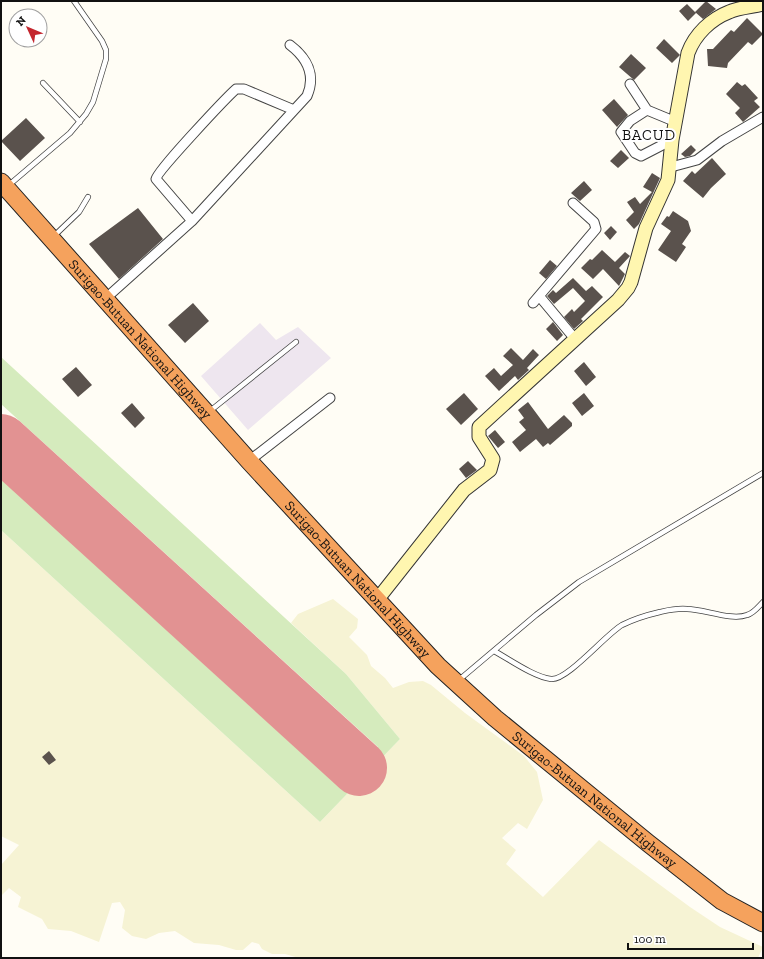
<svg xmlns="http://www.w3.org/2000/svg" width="764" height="959" viewBox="0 0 764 959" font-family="'Zilla Slab',serif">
<rect width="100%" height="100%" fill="#fffdf5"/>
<path fill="#eee6ef" d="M260,323l16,17 22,-13 33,31 -83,72 -47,-54z"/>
<path fill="#f6f3d4" d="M1,530l319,292 80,-83 -54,-65 -55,-51 7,-9 35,-15 25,20 -1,9 -8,9 18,18 4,11 14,12 8,10 16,-6 14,-1 8,4 34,28 59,43 13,16 6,28 -16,29 -9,-6 -16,15 14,12 -10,14 37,33 56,-57 91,67 30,20 43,20 -5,11h-459l-14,-4h-13l-10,-5 -3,-5 -7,-2 -9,8h-7l-17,-5 -25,-2 -19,-12 -16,2 -13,6 -14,-3 -10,-8 3,-18 -5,-8 -8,1 -13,39 -28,-11 -23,-2 -6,-10 -24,-12 3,-10 -12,-9 -8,8v-31l18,-20 -18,-9z"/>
<path fill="#d5ebbd" d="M1,357l345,317 54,65 -80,83 -319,-292v-51l339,309 38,-41 -377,-343z"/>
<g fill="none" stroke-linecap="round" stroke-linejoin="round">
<path stroke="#e29292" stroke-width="56" d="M1,442l358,326"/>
</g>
<path fill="#5a524d" d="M706,1l10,8 -13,10 -8,-7z
M687,4l9,9 -8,8 -9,-10z
M747,18l16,16 -11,11 -4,-3 -20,21 -1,5 -19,-2 -1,-17h6l18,-19 3,2z
M664,39l16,16 -8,8 -16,-15z
M631,54l15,14 -12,12 -15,-13z
M737,82l5,4 3,-2 13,14 -4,3 6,6 -17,15 -8,-9 5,-5 -14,-14z
M614,99l14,16 -11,12 -15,-17z
M26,118l19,20 -25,23 -19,-20z
M691,145l5,5 -6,6 -5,1 -4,-3z
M621,150l8,8 -11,10 -8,-7z
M712,158l14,16 -15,14 -8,10 -20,-17 9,-10 3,3z
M652,173l8,5 -21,46 -5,5 -8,-9 8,-8 -7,-10 8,-5 5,7 12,-12 -9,-5z
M584,181l8,9 -12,11 -9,-8z
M138,208l25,31 -44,40 -30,-35z
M673,211l15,10 3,10 -9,13 4,3 -10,15 -18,-12 13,-19 -10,-7 6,-8 2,1z
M611,226l6,6 -7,8 -6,-7z
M602,250l13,12 10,-10 5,4 -11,12 6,6 -6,12 -16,-17 -10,10 -12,-11 9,-9 2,1z
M550,260l7,6 -11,13 -7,-6z
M573,278l13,13 6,-5 11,11 -22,22 2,2 -9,8 -10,-12 8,-8 2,3 11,-11 -12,-13 -19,16 -7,-8 6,-6 3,3z
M193,303l16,18 -24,22 -17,-18z
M553,322l10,13 -6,6 -11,-12z
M511,348l12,12 10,-11 6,6 -12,13 2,2 -11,10 -3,-4 -16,15 -14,-15 9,-8 7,8 12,-11 -10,-9z
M584,362l12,15 -10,9 -12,-15z
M76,367l16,18 -14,12 -16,-18z
M464,393l14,16 -17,16 -15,-16z
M584,393l10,13 -12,10 -10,-13z
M528,402l20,27 16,-14 8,8v3l-22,19 -2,-2 -5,4 -7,-8 -16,13 -8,-10 14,-12 -7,-8 5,-4 -6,-8z
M132,403l13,15 -10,10 -14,-15z
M495,430l10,12 -7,6 -10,-12z
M468,461l9,9 -11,8 -7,-9z
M49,751l7,9 -7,5 -7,-8z"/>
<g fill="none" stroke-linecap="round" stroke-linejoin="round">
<g stroke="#444" stroke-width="6">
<path id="lane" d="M43,83l37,39
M9,185l61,-52 16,-19 7,-12 13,-43v-9l-4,-9 -28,-40
M54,236l25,-24 9,-15
M210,411l86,-69
M494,651c15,8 40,26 57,28 16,2 54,-44 71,-54 12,-6 25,-10 38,-13 9,-2 17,-4 27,-3 17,0 44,12 60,6 7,-2 11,-8 16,-13
M459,680l77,-65 43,-33 184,-109"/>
</g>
<g stroke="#444" stroke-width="11">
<path id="street" d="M630,84l17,26
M672,140l-31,16 -6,-3 -14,-21 9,-11 17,-11 29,12
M671,167l26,-7 25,-19 41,-24
M192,221l-36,-42c1,-8 70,-81 80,-90h8l50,21
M540,297l35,42
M105,299l87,-78 115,-125c9,-21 0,-38 -17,-51
M533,303l63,-74 -2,-7 -21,-19
M249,461l81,-63"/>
</g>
<g stroke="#333" stroke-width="15">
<path id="secondary" d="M377,600l87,-110 26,-20 3,-11 -14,-22v-10l139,-127 10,-12 3,-6 15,-54 22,-48 4,-40 16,-87c7,-19 23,-34 41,-41 11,-5 23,-5 34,-8"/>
</g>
<g stroke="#222" stroke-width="19">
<g id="highway">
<path id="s1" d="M1,182l248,279 189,205 57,52 153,125 74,58 41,22"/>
</g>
</g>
<use href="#lane" stroke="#fff" stroke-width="4.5"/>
<use href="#street" stroke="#fff" stroke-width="9"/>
<use href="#secondary" stroke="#fff6b0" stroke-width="13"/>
<use href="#highway" stroke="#f5a25d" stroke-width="17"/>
</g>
<g text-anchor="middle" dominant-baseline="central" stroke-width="4" stroke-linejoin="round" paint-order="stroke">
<g font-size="14" fill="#111" stroke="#fff">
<text stroke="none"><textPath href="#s1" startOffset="210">Surigao-Butuan National Highway</textPath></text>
<text stroke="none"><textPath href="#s1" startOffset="534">Surigao-Butuan National Highway</textPath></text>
<text stroke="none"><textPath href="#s1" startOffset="858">Surigao-Butuan National Highway</textPath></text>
</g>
<g font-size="15" letter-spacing="1" fill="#111" stroke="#fff">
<text x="649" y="135">BACUD</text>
</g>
</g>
<rect width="764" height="959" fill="none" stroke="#111111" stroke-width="4"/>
<g transform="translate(28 28) rotate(314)"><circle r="19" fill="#ffffff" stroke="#a0a0a0"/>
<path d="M0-3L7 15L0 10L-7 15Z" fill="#c4262e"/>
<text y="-6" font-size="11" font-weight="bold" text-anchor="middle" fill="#111111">N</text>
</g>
<path d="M628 943v6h125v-6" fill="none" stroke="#111111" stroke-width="2"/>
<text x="634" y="943" font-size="12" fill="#111111" stroke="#ffffff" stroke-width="3" paint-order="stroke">100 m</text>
</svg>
